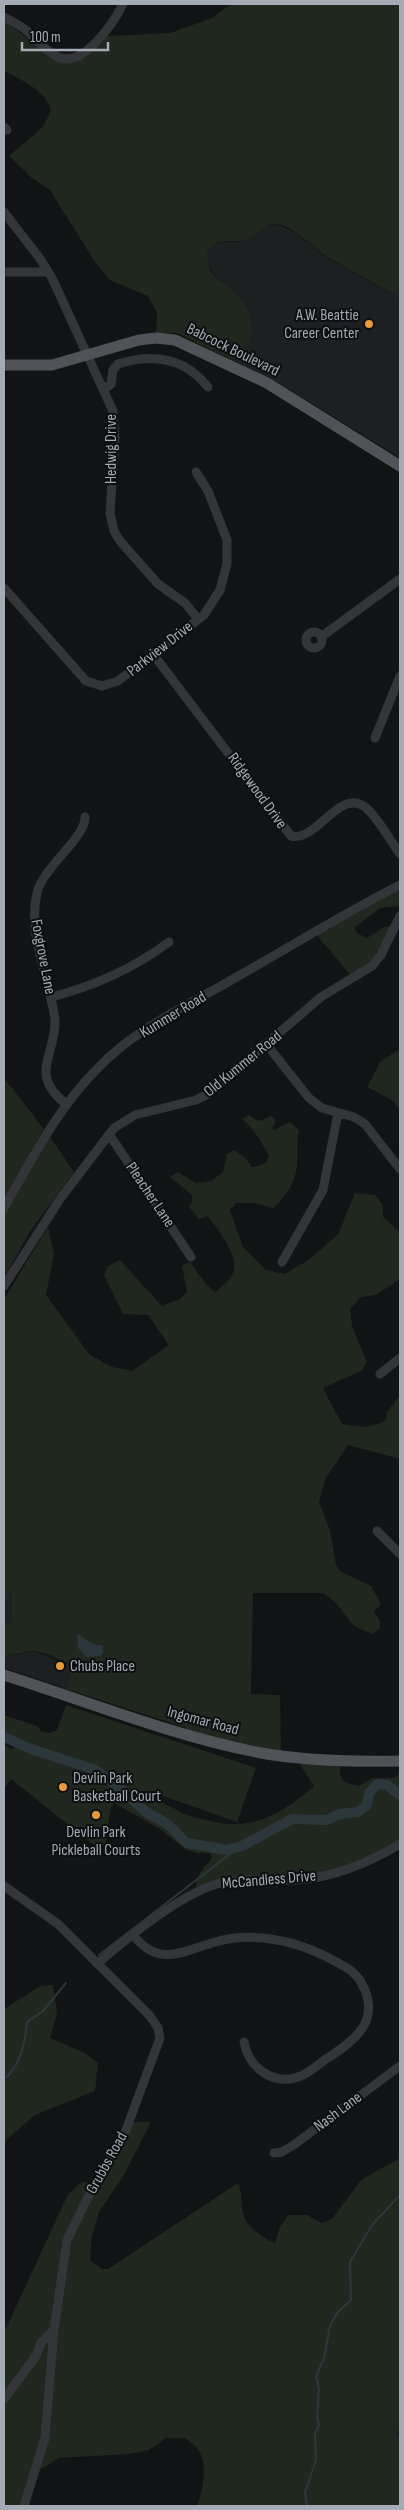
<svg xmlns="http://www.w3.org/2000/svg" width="404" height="2510" viewBox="0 0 404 2510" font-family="'Sofia Sans Condensed',sans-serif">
<rect width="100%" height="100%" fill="#121314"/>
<path fill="#1e1f21" d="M277,224l19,9 27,22 32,19 45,23v161l-115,-71 -53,-27 11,-9 -13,-65 -15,-9 -8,-16v-9l10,-10h19l32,-17z
M11,1589l1,33 -8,5v-22z
M33,1651l40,15 -7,23 -62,-21v-14l13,1z"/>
<path fill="#1f271f" d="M231,4h169v293c-25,-13 -50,-26 -74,-41 -16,-10 -30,-28 -48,-32 -11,-2 -16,7 -23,12 -12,7 -25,4 -38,6l-10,10c0,8 2,18 8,25 5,4 12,6 16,11 25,25 31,49 1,72l-55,-27h-21l1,-20 -9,-17 -38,-16 -17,-21 -43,-69 -18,-12 -23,-22 34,-29 8,-17c-6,-21 -30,-29 -47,-40v-49l52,38 33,-6 19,-17 62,-3 42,-15z
M396,887l4,7v12l-20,2 -26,20 3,5 10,5 17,-11 11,-1 -10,22 -32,30 -39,-46z
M400,1049v61l-8,-10 -25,-13 13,-25z
M4,1078l40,51 -8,13 5,8 9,-13 24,35 -43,58 -27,47z
M249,1115l9,6 14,-5 4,6 -4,6 2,2 16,-8 9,8c-3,12 -1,22 -2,35 -1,17 -12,33 -24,43l-19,-5h-18l-6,7 13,37 23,23 19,4 25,-15 28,-25 17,-41 20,2 8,10v12l17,15v47l-24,16 -15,2 -11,12 2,17 15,36 -6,9 -38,17 19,36c17,3 28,5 44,-4l1,-8 13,-17v64l-52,-14 -22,33 -7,24 11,28 6,35 4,6 31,15 10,18 -7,8 6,9v7l-8,6 -18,-8 -19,-24 -12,-9h-70l-2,101 29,1 1,61 -98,-22 4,-6 -121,-39 6,-24c-11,-4 -29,-15 -41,-14 -10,2 -17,5 -27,3v-27l8,-6 -1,-31 -7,15v-306l44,-72 6,27 -8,41 43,59 23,13 20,4 37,-26 -21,-30 -25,-1 -19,-39 4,-9 12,-6 42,46 18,-7 7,-7 -5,-26 8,-4 16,22 9,8c5,-4 14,-11 17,-17 10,-17 -15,-46 -24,-59l-9,3 -10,-12 3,-5v-7l-22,-18 8,-5 18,11 15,-2 12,-9 4,-18 7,-4 12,8 5,9c8,-1 15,-2 18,-11 -8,-14 -14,-26 -27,-37z
M66,1705l190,63 -19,54 -88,-31c6,9 18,14 28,19 8,5 16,7 25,9 47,14 76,-2 112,-33l-15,-23 42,-2c-3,18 0,22 18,25l13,-8h23l5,-6v72l-80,32 -67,4 -57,12c-1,-17 6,-22 16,-34l-2,-5h-13l-12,-4 -25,-20 -46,-26 -3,4 -7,46 -93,-74 -7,10v-45l7,5 5,-2 -12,-9v-23l33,11 4,5 8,2 8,-3z
M53,1985l4,29 -7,24 35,15 13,10 -3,28 -60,24 -31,27v-133l36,-23z
M130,2122h21l-27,53 -25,37 -7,24 -2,24 12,9h6l130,-86c4,9 3,15 4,24 1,19 18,29 33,36l5,-16 8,-12h19l15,8 10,-4 29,-39 39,-22v272l-3,3 3,4v69h-203c6,-16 12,-43 0,-58 -3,-4 -9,-7 -12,-10h-19l-17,12 -19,4 -71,4 -30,19 -9,29h-16v-173l64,-139 14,-12 14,2z"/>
<path fill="#2c373c" d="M77,1634l16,10 10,2v7l-3,3 -13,1 -9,-9z"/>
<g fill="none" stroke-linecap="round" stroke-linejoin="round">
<path stroke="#2c373c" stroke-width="2" d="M99,1955l140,-108
M4,2079c17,-13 21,-37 23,-57l16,-11 23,-28
M307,2506l-2,-14 11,-32 -1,-26 4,-9 -2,-8 2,-29 -3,-11 8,-19 6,-32 7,-13 14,-13 -1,-38 22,-37 28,-30"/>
<path stroke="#2c373c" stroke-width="10" d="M4,1737l27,12 62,20 16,10 37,33 20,11 21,20 40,7 15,-4 50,-27 35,1 13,-6 18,-2 9,-7 2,-12 8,-9 10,1 13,10"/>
<path stroke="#343539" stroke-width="9" d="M4,17c7,4 16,8 23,14 9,8 18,19 29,25 26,15 58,-34 67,-52
M4,127l3,3
M4,212l37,48 11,18 61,133 2,28 -5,74 4,18 6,10 38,43 27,19 13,16
M4,272h44
M104,389l7,-5 2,-14 5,-6c35,-11 66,-7 90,23
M4,588l82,93 16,5 16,-5 86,-66 16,-25 7,-26v-24l-19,-49 -12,-19
M306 640a8 8 0 1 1 16 0a8 8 0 1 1-16 0Z
M321,637l79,-58
M153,654l138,182c25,6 46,-44 71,-31 13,7 29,37 38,49
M375,738l25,-62
M51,997c44,-11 83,-29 118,-55
M267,1045l42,53 13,10 32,9 11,7 35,45
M66,1104c-38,-30 -10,-49 -11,-84 -5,-41 -28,-85 -18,-127 6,-26 49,-56 48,-76
M109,1134l82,123
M4,1208c28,-49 54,-101 95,-141 37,-39 90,-62 136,-89 55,-31 109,-65 165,-93
M282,1262l41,-72 15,-77
M4,1286l56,-87 54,-71 21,-13 61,-15 12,-6 113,-97 51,-31 9,-11 19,-39
M380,1374l20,-16
M377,1531l23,23
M4,1886l54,38 92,92 8,12 2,10 -34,92 -39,69 -20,41 -13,90 -9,108 -21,68
M134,1936c31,39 62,5 101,2 33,-3 62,4 92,19 13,7 28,13 35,27 20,37 -8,57 -36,75 -8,6 -16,13 -25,17 -27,11 -52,-8 -57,-34
M97,1964c29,-25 84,-70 120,-80 26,-7 53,-3 79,-4 36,-2 75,-18 104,-36
M274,2153l8,-1 13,-8 105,-78
M4,2399l32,-43 5,-13 13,-13"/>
<path stroke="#505258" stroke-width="11" d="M4,365h48l87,-25 17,-2 19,2 92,43 133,83
M4,1675c85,27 169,61 257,78 46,8 93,9 139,8"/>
</g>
<g fill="#eb9933" stroke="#0d0e0f" stroke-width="2">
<circle cx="369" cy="324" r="5"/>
<circle cx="60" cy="1666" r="5"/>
<circle cx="63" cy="1787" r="5"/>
<circle cx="96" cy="1815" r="5"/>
</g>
<g text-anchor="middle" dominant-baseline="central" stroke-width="4" stroke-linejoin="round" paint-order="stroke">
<g font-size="16" fill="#a4abb4" stroke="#0d0e0f" text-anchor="start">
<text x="359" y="315" text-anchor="end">A.W. Beattie<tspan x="359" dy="18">Career Center</tspan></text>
<text x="70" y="1666">Chubs Place</text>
<text x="73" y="1778">Devlin Park<tspan x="73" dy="18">Basketball Court</tspan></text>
<text x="96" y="1832" text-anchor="middle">Devlin Park<tspan x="96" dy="18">Pickleball Courts</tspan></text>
</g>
<g font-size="16" fill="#a4abb4" stroke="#0d0e0f">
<text transform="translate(233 350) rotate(26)">Babcock Boulevard</text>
<text transform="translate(111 449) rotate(-90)">Hedwig Drive</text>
<text transform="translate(160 649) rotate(-38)">Parkview Drive</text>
<text transform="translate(257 791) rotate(54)">Ridgewood Drive</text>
<text transform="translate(43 957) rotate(79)">Foxgrove Lane</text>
<text transform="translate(173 1015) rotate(-31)">Kummer Road</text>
<text transform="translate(243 1064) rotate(-39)">Old Kummer Road</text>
<text transform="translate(150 1195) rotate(56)">Pleacher Lane</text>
<text transform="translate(203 1721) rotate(15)">Ingomar Road</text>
<text transform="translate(269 1880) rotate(-5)">McCandless Drive</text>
<text transform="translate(338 2112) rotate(-37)">Nash Lane</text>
<text transform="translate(107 2163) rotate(-61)">Grubbs Road</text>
</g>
</g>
<rect width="404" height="2510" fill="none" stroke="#a4abb4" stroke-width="10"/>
<path d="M22 42v8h86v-8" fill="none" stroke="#a4abb4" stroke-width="2.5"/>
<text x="30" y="42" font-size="15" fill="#a4abb4" stroke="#0d0e0f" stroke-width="4" paint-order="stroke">100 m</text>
</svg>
